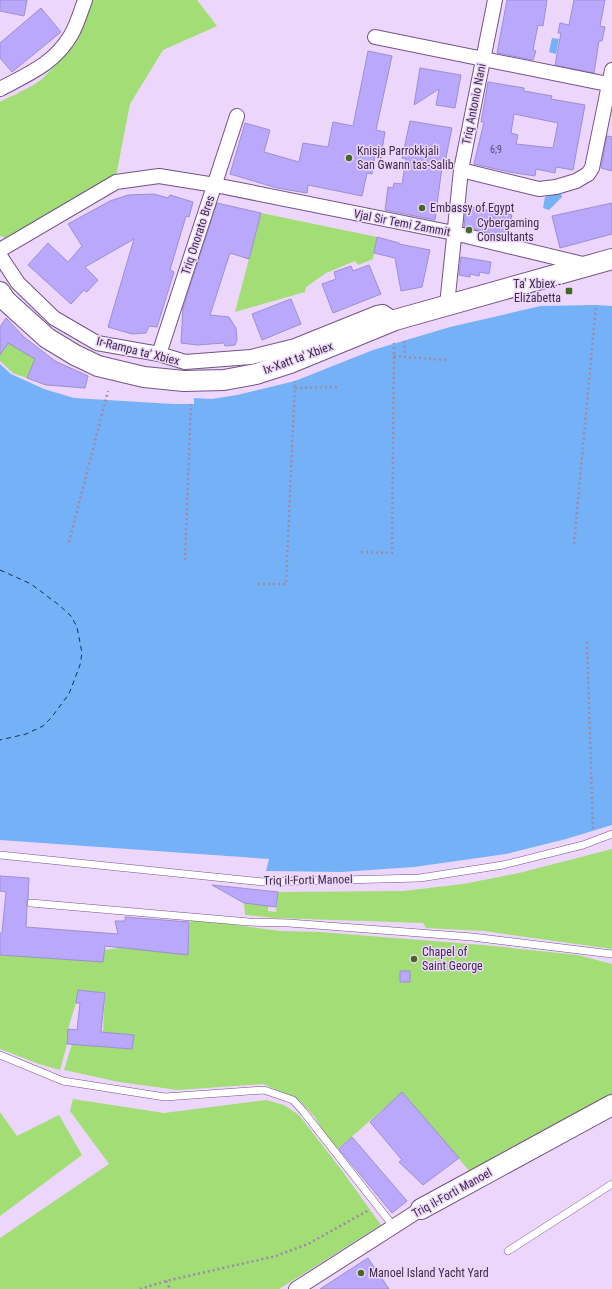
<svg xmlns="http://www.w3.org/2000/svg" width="612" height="1289" viewBox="0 0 612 1289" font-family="'Roboto Condensed',sans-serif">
<rect width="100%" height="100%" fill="#edd6fb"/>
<path fill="#a2dd75" d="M93,0h104l20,26 -54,24 -33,54 -14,72 -111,62 -5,-2v-134c11,-6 35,-16 43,-24 23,-21 39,-50 50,-78z
M261,213l116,24 -4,22 -15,6 -3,-4 -29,12 -20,14 -1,5 -70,20z
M6,341l29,18 -8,19 -14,-5 -13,-12v-6z
M612,849v100l-128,-18 -58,-3 -3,-5 -147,-5 -31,-3 -1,-12 24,3v5l8,1 2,-20 125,-1 60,-7 56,-11z
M190,919l90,12 40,1 163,13 95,10 34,9v131l-115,60 -26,18 -69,-81 -64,57 -9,-9 -15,-24 -15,-16 -36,-16 -85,6 -59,-8 -55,-12 8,-26 60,5 1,-14 -30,-3 2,-39 -27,-3 -2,13 -8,26 -1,15 -7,26 -21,-6 -39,-15v-94l103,7 1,-12 16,-2 68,6z
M73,1099l91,14 102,-13 18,5 15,10 41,53 41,57 -102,64h-279v-51l109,-74 -39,-53z
M0,1112l17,24 42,-21 23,40 -82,61z"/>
<path fill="#75b1f6" d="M552,38l7,1 -3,15 -7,-2z
M560,192l2,5 -13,13 -6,-2 2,-11z
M596,305l16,1v519l-46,14 -60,15 -92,13 -73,5 -75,-1 3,-12 -269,-19v-476l11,10 33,15 30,9 99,6h21v-6l18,1 25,-4 58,-14 78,-31 77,-23 91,-21z"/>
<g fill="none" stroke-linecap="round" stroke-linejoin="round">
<path stroke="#133254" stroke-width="1" stroke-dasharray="5 4" stroke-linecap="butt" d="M0,570l31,14 28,21 12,11 6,11 5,26 -2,12 -11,29 -18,24 -8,8 -17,8 -26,6"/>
</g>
<path fill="#b9a8fc" stroke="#9c8fd0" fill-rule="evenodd" d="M0,0h27l-3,16 -24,-5z
M507,0h40l-4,26 -5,-1 -5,25 3,1 -3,9 -36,-7z
M574,0h31l-5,26 5,1 -3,14h-3l-5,32 -39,-8 6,-32h-3l2,-10 9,2z
M41,8l20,24 -49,40 -12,-14v-15z
M368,51l24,5 -16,74 9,2 -3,18 -6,-1 -4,25 -5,-1 -5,23 -54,-11 -1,8 -30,-5 -47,-14 15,-51 25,7 -6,22 35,10 4,-19 25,4 5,-25 20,4z
M420,68l41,7 -6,33 -19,-3 3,-16 -25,16z
M488,82l36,6v3l28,5 -1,3 34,6 -12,65 -17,-3 -1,6 -19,-4 -1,7 -26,-4 -35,-8 10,-42h-3zM514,114l44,9 -5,25 -37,-4 2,-9 -7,-2z
M410,121l42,7 -8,39h-2l-7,53 -50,-10 3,-23 5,1 1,-5 8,1 4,-25 -4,-1z
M607,136l5,1v34l-11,-3z
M154,194l14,4 2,-3 23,7 -4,15 -3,-1 -16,54 4,2 -17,55 -8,-1 -3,7 -14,1 -24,-7 26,-88 -49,28 13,13 -11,12 -3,-2 -13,14 -43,-39 20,-22 20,19 14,-16 -14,-22 42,-23 18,-6z
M217,203l44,10 -12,46 -19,-6 -20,62 19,2 7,11 1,12 -2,5 -10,1 -1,-3 -27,2 -16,-2 2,-35z
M612,203v31l-52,14 -8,-32z
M466,206l46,9 -4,22 -44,-10z
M377,237l22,6v1l31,6 -8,37 -21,4 -6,-33 -21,-5z
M461,257l30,5 -2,12 -9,-2 -1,4 -9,-2v3l-11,-2z
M369,265l12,29 -48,19 -11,-29 14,-5 -2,-7 17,-6 2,5z
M291,299l10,25 -39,16 -10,-26z
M6,318l18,19 31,24 33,15 -3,12 -39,-3 -19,-7 8,-19 -27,-16 -8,12v-28z
M0,876l29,2 -1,21 -2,4 1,3 -1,21 92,7 -3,-13h10v-4l64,5 -1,33 -83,-9 -2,16 -103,-7v-22h2l4,-41 -6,-1z
M212,885l66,7 -2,15 -32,-4z
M400,971h10v11h-10z
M78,990l27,3 -4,39 33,3 -2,14 -65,-5 1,-15 9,1 3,-27h-4z
M402,1092l57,66 -36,27 -24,-23 3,-2 -32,-38z
M352,1137l55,64 -15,12 -53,-64z
M368,1258l21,31h-69z"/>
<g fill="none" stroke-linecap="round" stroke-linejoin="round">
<g stroke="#755289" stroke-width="8">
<path id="lane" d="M0,855l263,27 157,-4 83,-13 80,-20 29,-11
M31,903l218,19 40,1 183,14 140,17
M0,1055l63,26 102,16 99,-7 29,10 10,11 91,116
M508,1251l104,-67"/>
</g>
<g stroke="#755289" stroke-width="16">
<path id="street" d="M375,37l237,48
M0,89c28,-15 54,-25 71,-54 6,-10 10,-24 14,-35
M461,170l78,19 17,-2 20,-6 12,-7 4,-6 20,-98
M0,250l116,-68 43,-6 56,9 239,48 133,32
M0,256l18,27 36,35 43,25 62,11 26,8 66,-5 44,-11 82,-33 6,-1 12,8
M447,305l14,-135 34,-170
M159,354l78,-238
M296,1289l125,-80"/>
</g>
<g stroke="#755289" stroke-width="22">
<path id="secondary" d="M0,292l6,9 41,37 28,17 23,11 46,11 40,4 40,-1 32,-6 34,-11 105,-43 217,-61
M421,1209l191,-104"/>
</g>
<path stroke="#9d8aa9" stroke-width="2.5" stroke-dasharray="2 3" stroke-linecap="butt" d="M404,341l1,15
M394,356l52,4
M295,388l43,-1
M69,542l39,-151
M574,544l22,-239
M361,552l31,1 2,-210
M185,560l6,-156
M258,584h28l9,-203
M587,642l6,189
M166,1281l4,8
M140,1289l26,-8 110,-25 32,-12 61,-34"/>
<use href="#lane" stroke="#fff" stroke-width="7"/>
<use href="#street" stroke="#fff" stroke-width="14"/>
<use href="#secondary" stroke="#fff" stroke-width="20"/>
</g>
<g fill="#436822" stroke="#edd6fb" stroke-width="1.5">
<circle cx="349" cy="158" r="4"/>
<circle cx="422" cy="208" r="4"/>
<circle cx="469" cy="230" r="4"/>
<rect x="565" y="287" width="8" height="8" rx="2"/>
<circle cx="414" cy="959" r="4"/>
<circle cx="361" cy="1273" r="4"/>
</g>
<g text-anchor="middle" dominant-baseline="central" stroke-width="3" stroke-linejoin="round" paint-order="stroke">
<g font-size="10" fill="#5c4c74">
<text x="496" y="149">6;9</text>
</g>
<g font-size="12" fill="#3d2d46" stroke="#edd6fb">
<text transform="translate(474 104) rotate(-79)">Triq Antonio Nani</text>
<text transform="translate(402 223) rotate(11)">Vjal Sir Temi Zammit</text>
<text transform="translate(198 235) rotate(-72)">Triq Onorato Bres</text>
<text transform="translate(138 351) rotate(14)">Ir-Rampa ta' Xbiex</text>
<text transform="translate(298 358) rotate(-20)">Ix-Xatt ta' Xbiex</text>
<text transform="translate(308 880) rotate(-1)">Triq il-Forti Manoel</text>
<text transform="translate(452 1193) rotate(-29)">Triq il-Forti Manoel</text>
</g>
<g font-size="12" fill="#3d2d46" stroke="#edd6fb" text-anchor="start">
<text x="357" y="151">Knisja Parrokkjali<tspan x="357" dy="14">San Ġwann tas-Salib</tspan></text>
<text x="430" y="208">Embassy of Egypt</text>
<text x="477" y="223">Cybergaming<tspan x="477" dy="14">Consultants</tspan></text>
<text x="561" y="284" text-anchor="end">Ta' Xbiex -<tspan x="561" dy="14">Eliżabetta</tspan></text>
<text x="422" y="952">Chapel of<tspan x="422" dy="14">Saint George</tspan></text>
<text x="369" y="1273">Manoel Island Yacht Yard</text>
</g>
</g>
</svg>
